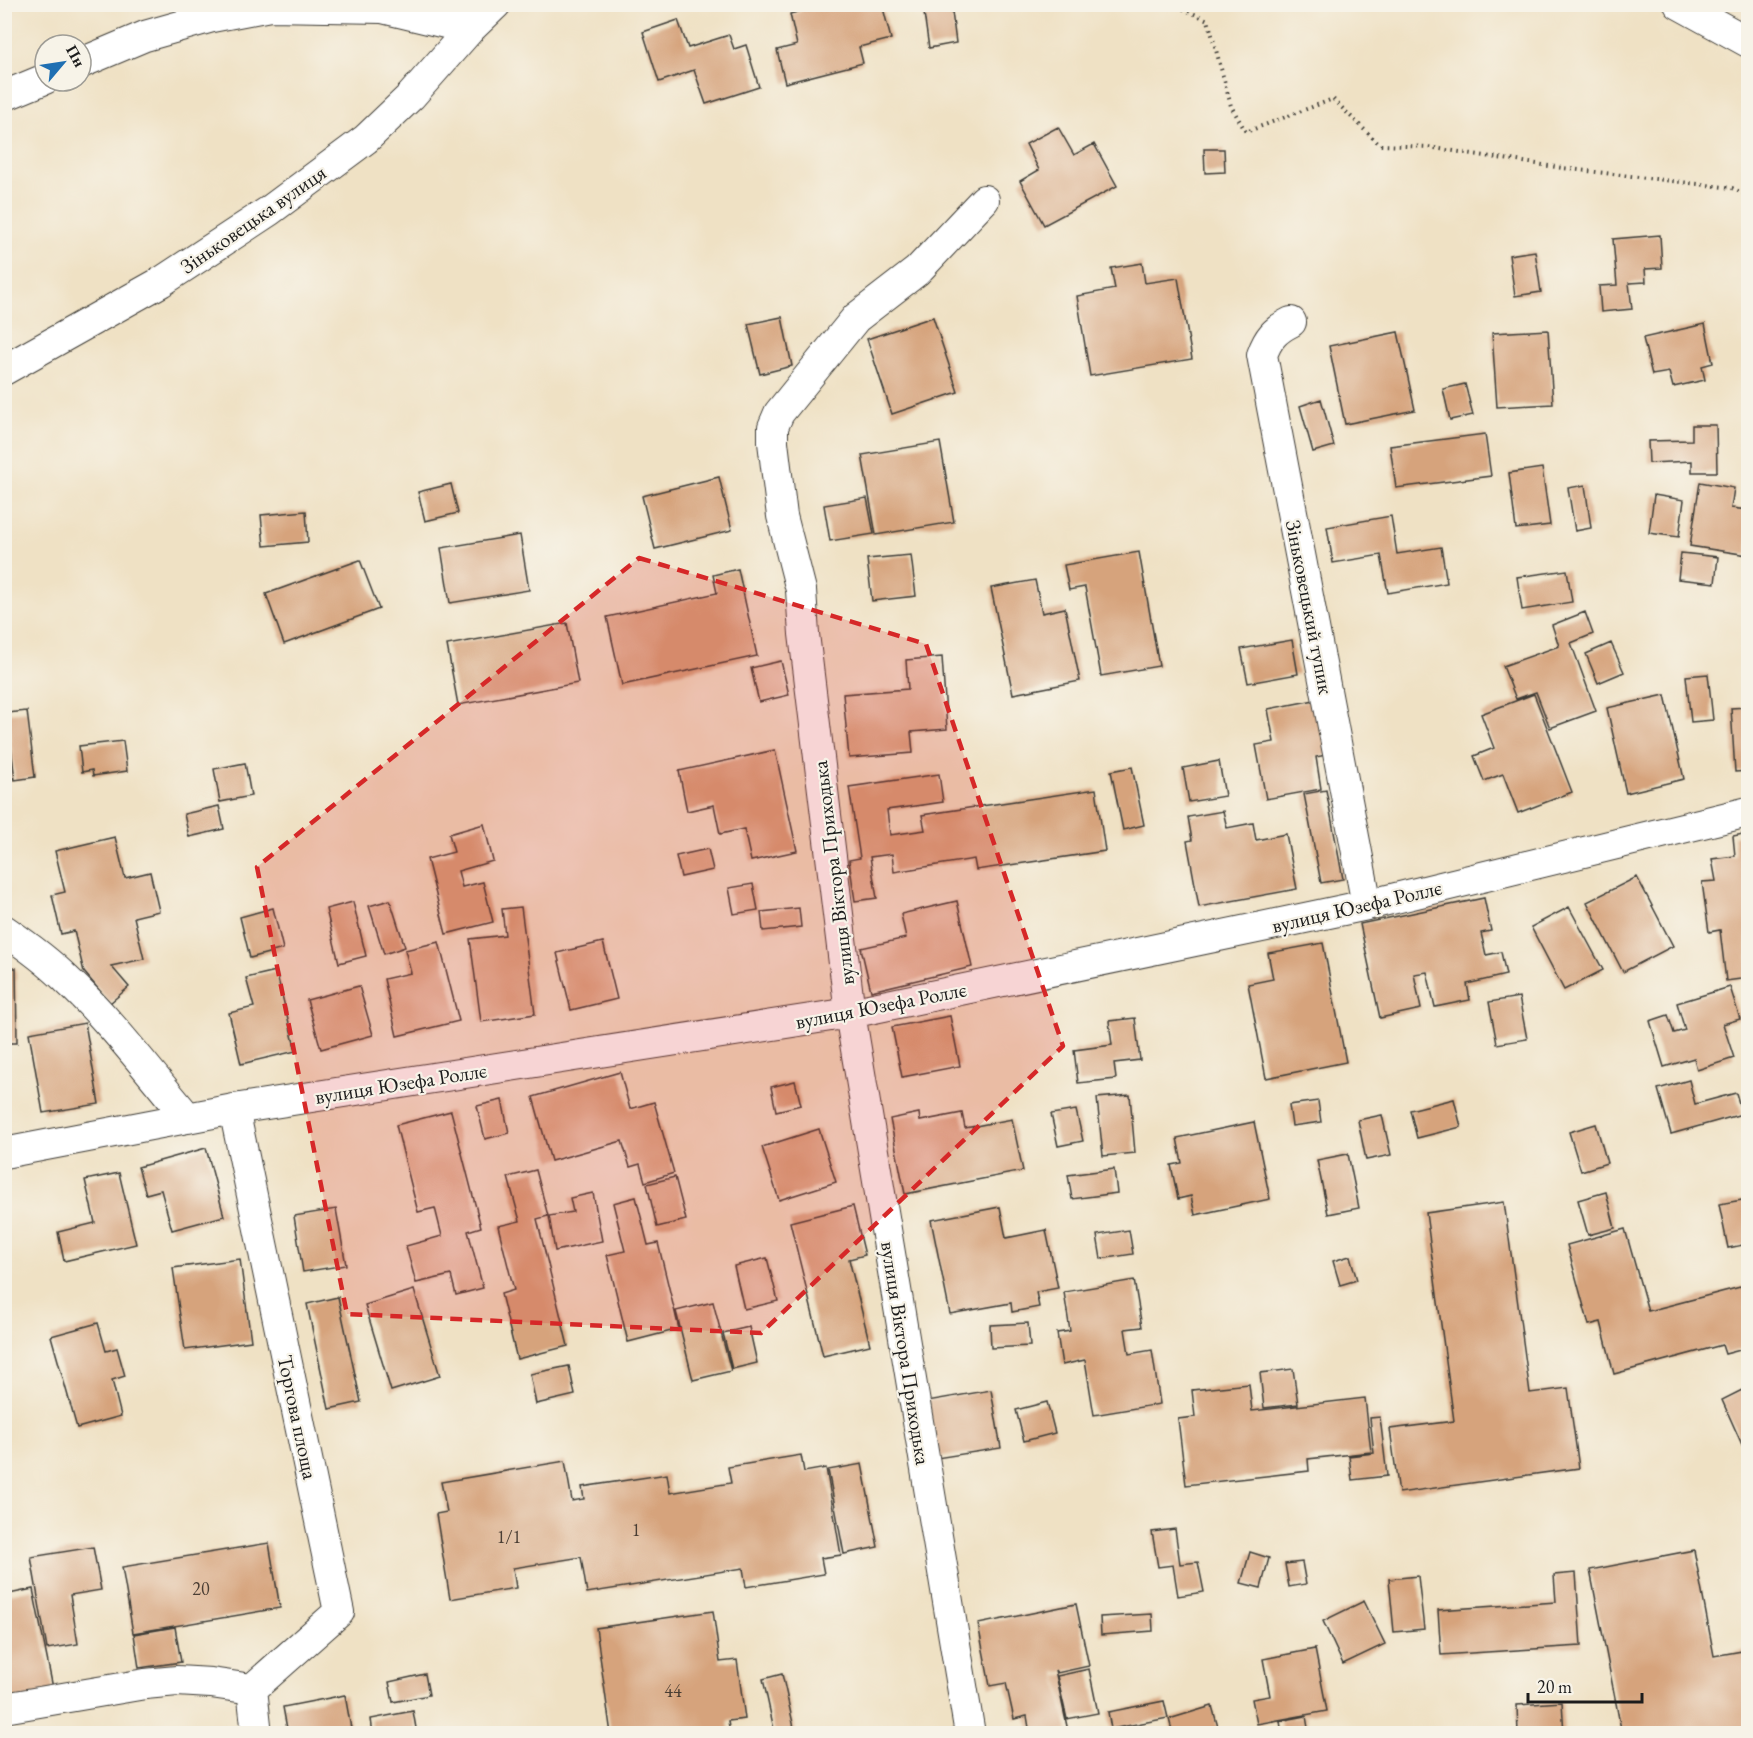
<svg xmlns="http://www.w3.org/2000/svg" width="1753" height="1738" viewBox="0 0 1753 1738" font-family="'EB Garamond',serif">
<rect width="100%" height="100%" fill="#f7f3e8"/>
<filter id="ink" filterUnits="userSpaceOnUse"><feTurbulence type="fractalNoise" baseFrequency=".0167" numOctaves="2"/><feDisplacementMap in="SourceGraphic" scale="12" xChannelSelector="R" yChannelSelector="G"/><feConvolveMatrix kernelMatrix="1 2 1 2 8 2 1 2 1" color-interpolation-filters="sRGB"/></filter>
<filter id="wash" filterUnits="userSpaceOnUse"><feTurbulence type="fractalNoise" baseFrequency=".008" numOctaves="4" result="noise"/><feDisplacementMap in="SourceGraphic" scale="24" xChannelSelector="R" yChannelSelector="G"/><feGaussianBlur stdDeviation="1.35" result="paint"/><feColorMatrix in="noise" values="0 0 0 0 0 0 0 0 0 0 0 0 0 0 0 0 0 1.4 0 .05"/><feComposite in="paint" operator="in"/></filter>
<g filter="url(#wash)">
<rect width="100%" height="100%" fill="#efe1c4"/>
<g id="blocks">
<path fill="#d6a37b" d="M800,4h82l9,35 -32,8 4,16 -78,20 -8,-33 20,-5 -7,-31 11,-3z
M934,4h17l5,39 -27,5 -6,-42z
M678,20l10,28 41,-13 5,14 12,-4 13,42 -53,17 -12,-34 -35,12 -16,-50z
M1058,127l16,28 20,-11 23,42 -73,39 -24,-44 19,-11 -13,-26z
M1204,149h20l1,23 -20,1z
M1660,235l2,33 -17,1 1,13 -17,1 3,26 -31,3 -2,-26 18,-1 -4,-46z
M1535,251l6,41 -26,4 -6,-41z
M1142,263l3,20 33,-5 14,81 -102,17 -13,-80 38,-7 -4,-21z
M782,317l10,49 -32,8 -12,-50z
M933,317l25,75 -66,22 -25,-75z
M1705,324l8,39 -11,3 3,14 -32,7 -4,-15 -17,3 -9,-37z
M1548,330l5,74 -56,3 -5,-74z
M1398,332l17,78 -70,14 -16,-78z
M1747,348h1v50l-6,-1z
M1465,384l8,31 -23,5 -7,-31z
M1321,399l13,47 -21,6 -13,-46z
M1692,425h24l1,47h-25v-11l-43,2 -1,-22 44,-1z
M1485,434l6,42 -95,12 -6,-42z
M940,442l14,80 -78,13 -14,-80z
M1542,468l8,57 -34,4 -7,-56z
M719,477l13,53 -77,19 -13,-53z
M1700,482l34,6 -3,20 17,2v45l-58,-9z
M451,484l7,29 -33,8 -7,-29z
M1585,485l6,43 -16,3 -7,-43z
M1654,495l30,5 -5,37 -30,-4z
M867,498l7,36 -44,7 -6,-36z
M306,511l2,31 -44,4 -3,-31z
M1391,516l6,38 44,-7 6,36 -59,10 -7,-38 -48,8 -6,-36z
M520,535l9,55 -79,13 -9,-55z
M1139,552l20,114 -58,10 -16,-89 -16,3 -5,-25z
M1681,553l37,4 -3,26 -37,-4z
M911,555l5,41 -44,5 -5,-42z
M360,560l19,49 -95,35 -18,-50z
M738,569l19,87 -135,29 -15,-68 110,-24 -4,-18z
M1567,570l5,32 -50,8 -5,-33z
M1035,580l7,33 23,-5 15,73 -67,13 -22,-106z
M1585,612l8,22 -22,9 25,68 -46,17 -14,-36 -20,7 -13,-33 56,-20 -7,-21z
M567,623l11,60 -120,22 -11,-60z
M1292,640l6,34 -50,9 -7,-34z
M1611,643l13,29 -26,11 -12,-29z
M942,657l5,72 -36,3 2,21 -64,5 -6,-64 65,-5 -2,-29z
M781,661l8,34 -30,7 -8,-34z
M1708,674l5,46 -22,2 -5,-46z
M1534,694l38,98 -54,21 -15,-39 -19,7 -10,-25 20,-8 -13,-34z
M1665,695l19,84 -58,14 -19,-85z
M1320,699l11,55 -15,3 5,32 -55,10 -10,-54 18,-3 -6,-33z
M1748,707v64l-13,1 -4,-64z
M27,711l8,66 -20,3 -8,-67z
M4,720h2l6,61 -8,1z
M123,741l4,30 -34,5 -1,-6 -10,2 -3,-26z
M775,750l22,101 -46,10 -7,-32 -24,5 -6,-29 -27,6 -8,-40z
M1219,761l6,35 -36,6 -6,-34z
M245,763l6,33 -31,6 -6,-33z
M1132,767l12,58 -21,5 -12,-59z
M939,774l4,28 -56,8 3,25 35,-5 -3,-15 174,-26 9,62 -129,19 -2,-11 -80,13 -2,-18 -22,3 7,41 -22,3 -6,-41 11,-2 -11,-71z
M1326,790l17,89 -22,4 -17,-89z
M219,806l5,23 -35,8 -5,-23z
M1223,811l4,17 26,-5 3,17 30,-6 11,55 -98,18 -12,-66 5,-1 -4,-23z
M484,824l9,37 -35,10 4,16 21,-5 10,40 -47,12 -19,-75 27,-7 -5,-18z
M1748,833v145l-22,3 -6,-51 -11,2 -7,-50 14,-1 -4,-22 23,-3 -2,-20z
M115,837l10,41 25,-6 9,39 -25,6 10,42 -33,7 18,21 -19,16 -26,-31 -10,-41 -13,3 -9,-39 13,-3 -10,-41z
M708,849l5,21 -32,7 -5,-21z
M1637,877l36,69 -50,26 -36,-70z
M753,884l5,26 -24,4 -5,-26z
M1484,898l7,33 -10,2 5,22 15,-3 5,23 -39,9 3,16 -35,7 -8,-35 -13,2 7,35 -41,9 -20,-94z
M390,900l15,47 -21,7 -15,-48z
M957,901l15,66 -101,24 -10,-43 45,-10 -5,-24z
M353,902l13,54 -27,7 -13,-54z
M521,907l14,107 -54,8 -11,-83 35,-4 -3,-26z
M1569,907l34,63 -39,20 -33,-63z
M273,908l10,41 -33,9 -10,-41z
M799,908l2,19 -38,4 -2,-19z
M439,942l20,79 -62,15 -13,-57 27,-6 -6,-23z
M603,942l14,57 -46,11 -14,-57z
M1323,943l23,119 -80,16 -18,-94 25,-5 -5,-26z
M5,968h11l1,75h-12z
M276,971l20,80 -55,13 -12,-51 25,-6 -8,-29z
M359,986l14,49 -52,14 -14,-49z
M1730,987l10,32 -17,5 11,34 -37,12 -3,-12 -30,9 -14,-46 18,-6 6,18 11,-3 -8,-27z
M1519,997l8,42 -30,5 -8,-42z
M950,1016l10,50 -58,11 -10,-50z
M1135,1018l5,42 -26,3 2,16 -38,4 -4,-33 38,-5 -3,-24z
M85,1023l14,81 -56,9 -14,-80z
M620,1072l10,37 24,-7 20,71 -29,9 -5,-18 -10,3 -8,-26 -71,20 -18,-64z
M1689,1080l6,24 41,-11 6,21 -71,20 -13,-45z
M795,1081l6,24 -25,6 -5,-24z
M1130,1095l5,58 -32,3 -6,-58z
M1454,1099l7,28 -44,11 -7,-28z
M502,1100l7,33 -24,6 -8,-33z
M1318,1101l3,21 -29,4 -3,-21z
M1076,1110l7,31 -25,5 -7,-32z
M451,1111l30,116 -13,4 15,57 -27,7 -5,-20 -35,8 -10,-37 36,-10 -7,-28 -17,4 -22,-87z
M919,1113l1,8 42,-8 3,15 47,-9 11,52 -118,23 -15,-75z
M1382,1115l9,40 -25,5 -8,-40z
M1254,1122l16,77 -75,16 -4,-19 -13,3 -7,-34 11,-2 -5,-25z
M1596,1124l11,39 -26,8 -12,-39z
M819,1129l17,53 -57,18 -17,-53z
M206,1148l18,68 -52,14 -11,-40 -15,4 -8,-27z
M1348,1154l11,54 -31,6 -11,-54z
M1114,1169l3,24 -45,6 -4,-24z
M536,1170l12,46 -11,3 31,127 -51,13 -16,-65 13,-4 -16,-64 22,-5 -12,-44z
M119,1173l17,71 -72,17 -6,-29 37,-9 -10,-43z
M675,1177l11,43 -29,7 -10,-43z
M1606,1192l9,36 -27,7 -10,-35z
M593,1193l9,48 -47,10 -6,-35 24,-4 -3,-14z
M636,1197l12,48 10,-2 21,86 -51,13 -21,-87 18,-4 -12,-48z
M1748,1199v45l-20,4 -9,-44z
M1504,1202l26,191 38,-5 11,80 -180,25 -9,-64 64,-8 -28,-208z
M853,1206l12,49 -16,4 21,86 -47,11 -33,-134z
M1000,1207l6,31 40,-8 12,58 -22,4 3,15 -27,5 -1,-9 -61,11 -19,-94z
M336,1209l10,56 -43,7 -9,-56z
M1625,1229l23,82 100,-26v63l-23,6 -3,-9 -108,29 -13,-52 -12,3 -22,-80z
M1129,1230l4,24 -32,5 -4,-24z
M1350,1256l7,24 -17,5 -7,-24z
M767,1258l11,43 -34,8 -10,-43z
M240,1259l11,82 -66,9 -12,-82z
M1134,1280l8,47 -17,2 4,25 23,-4 8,54 -66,11 -9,-55 -23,5 -5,-32 13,-2 -6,-39z
M414,1290l26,86 -49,15 -26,-86z
M338,1297l23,105 -32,7 -22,-105z
M713,1302l18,69 -38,9 -17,-69z
M98,1323l8,28 11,-3 8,28 -13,4 9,36 -44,12 -26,-92z
M1028,1323l2,23 -39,2 -1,-23z
M749,1327l8,36 -25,6 -9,-36z
M569,1366l6,29 -39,9 -6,-30z
M1293,1369l5,35 -34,4 -4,-35z
M1249,1384l3,27 113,-13 6,54 -63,7 1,12 -123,14 -8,-66 17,-2 -3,-27z
M1748,1387v71l-26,-58z
M991,1390l10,58 -64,10 -10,-57z
M1047,1402l8,31 -31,8 -8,-31z
M1380,1417l7,59 -35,4 -3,-24 25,-3 -4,-35z
M801,1455l3,17 22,-4 15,87 -20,3 3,16 -78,13 -3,-19 -156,25 -6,-36 -68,11 3,20 -66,11 -14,-85 11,-2 -6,-30 124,-21 7,40 12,-2 -2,-12 85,-13 3,19 61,-10 -3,-16z
M862,1464l16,83 -34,7 -16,-84z
M1175,1529l5,35 18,-2 6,30 -26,4 -5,-31 -15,2 -6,-35z
M269,1543l11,65 -147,25 -11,-66z
M93,1547l8,43 -31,5 8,49 -31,5 -16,-92z
M1694,1550l20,106 34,-6v84h-126l-32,-164z
M1250,1552l19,6 -8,30 -20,-5z
M1302,1562l4,22 -17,3 -4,-23z
M1576,1573l5,73 -140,9 -3,-45 118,-8 -2,-27z
M1418,1576l6,53 -30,3 -5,-53z
M33,1589l21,104 -44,9 -6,-27v-80z
M1364,1601l21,43 -42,20 -20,-43z
M1076,1604l13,62 -32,7 -2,-3 13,61 -12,3h-26l-3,-18 -13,3 -8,-36 -16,3 -12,-62z
M713,1611l7,51 17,-2 8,59 -17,2 2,13h-119l-15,-106z
M1152,1614l1,17 -52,4 -1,-18z
M175,1627l6,35 -42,6 -5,-34z
M1315,1649l12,62 -70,13 -5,-25 18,-3 -7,-37z
M1089,1669l9,44 -31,6 -10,-43z
M425,1674l4,21 -36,7 -4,-20z
M782,1674l13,58 -20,2 -12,-55z
M345,1695l7,39h-64l-5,-27z
M1164,1701l4,17 -57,11 -3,-17z
M1562,1702l2,32h-46l-1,-29z
M1212,1706l8,28h-47l-4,-15z
M413,1711l4,23h-44l-2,-15z
M1306,1716l3,18h-27l-2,-13z"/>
</g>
</g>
<g filter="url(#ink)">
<use href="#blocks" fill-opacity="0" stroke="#3c3a35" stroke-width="1.5"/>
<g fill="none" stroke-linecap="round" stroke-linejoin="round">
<g stroke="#3c3a35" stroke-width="32">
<path id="minor" d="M1679,4l69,38
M81,63l64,-27 67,-19 58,-11 112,2 88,21 26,-25
M4,96l41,-17
M1291,322c-16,8 -23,16 -29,33l105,550
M4,370l157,-88 108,-71 97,-72 45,-43 59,-67
M4,930c22,15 43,30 62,49 45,42 82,92 122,139
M234,1109l105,503 -87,77 5,45
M4,1153l230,-44 616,-96 517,-108 381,-93
M4,1708l141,-24 32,-3 34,2 41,6
M970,1734l-120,-721 -46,-379 -3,-44 -19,-74 -9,-74v-15l6,-14 77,-95 61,-47 67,-71"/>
</g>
<path stroke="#3c3a35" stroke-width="4" stroke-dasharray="1.5 4.5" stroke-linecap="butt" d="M1172,4l36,16 23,86 15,26 87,-33 47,46 48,2 134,21 170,20 16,8"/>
<use href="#minor" stroke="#fff" stroke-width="30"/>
</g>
</g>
<path fill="#d62828" fill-opacity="0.2" stroke="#d62828" stroke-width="4.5" stroke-dasharray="12 8" stroke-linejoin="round" d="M639,558l287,86 137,402 -302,287 -414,-19 -90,-447z"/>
<g text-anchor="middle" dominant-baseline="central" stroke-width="4.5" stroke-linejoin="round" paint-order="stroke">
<g font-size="18" fill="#4a3e34">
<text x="636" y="1529">1</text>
<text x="509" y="1536">1/1</text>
<text x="201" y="1588">20</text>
<text x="673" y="1690">44</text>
</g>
<g font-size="21" fill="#1c1c1c" stroke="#f7f3e8">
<text transform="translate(253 219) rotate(-35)">Зіньковецька вулиця</text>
<text transform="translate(1310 607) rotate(79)">Зіньковецький тупик</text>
<text transform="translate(833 873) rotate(-97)">вулиця Віктора Приходька</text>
<text transform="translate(1357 906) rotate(-13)">вулиця Юзефа Роллє</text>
<text transform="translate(881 1005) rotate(-11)">вулиця Юзефа Роллє</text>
<text transform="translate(401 1083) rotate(-9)">вулиця Юзефа Роллє</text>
<text transform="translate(906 1353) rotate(81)">вулиця Віктора Приходька</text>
<text transform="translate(298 1417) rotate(78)">Торгова площа</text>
</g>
</g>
<rect width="1753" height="1738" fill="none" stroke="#f7f3e8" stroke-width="24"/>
<g transform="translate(63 63) rotate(61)"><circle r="28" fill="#f7f3e8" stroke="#9f9d96" stroke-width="1.5"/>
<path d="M0-4.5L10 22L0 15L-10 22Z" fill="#1f6fb2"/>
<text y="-9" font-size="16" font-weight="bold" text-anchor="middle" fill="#1c1c1c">Пн</text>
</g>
<path d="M1528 1693v9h114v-9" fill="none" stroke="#1c1c1c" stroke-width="3"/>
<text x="1537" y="1693" font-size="18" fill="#1c1c1c" stroke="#f7f3e8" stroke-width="4.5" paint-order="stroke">20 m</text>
</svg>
